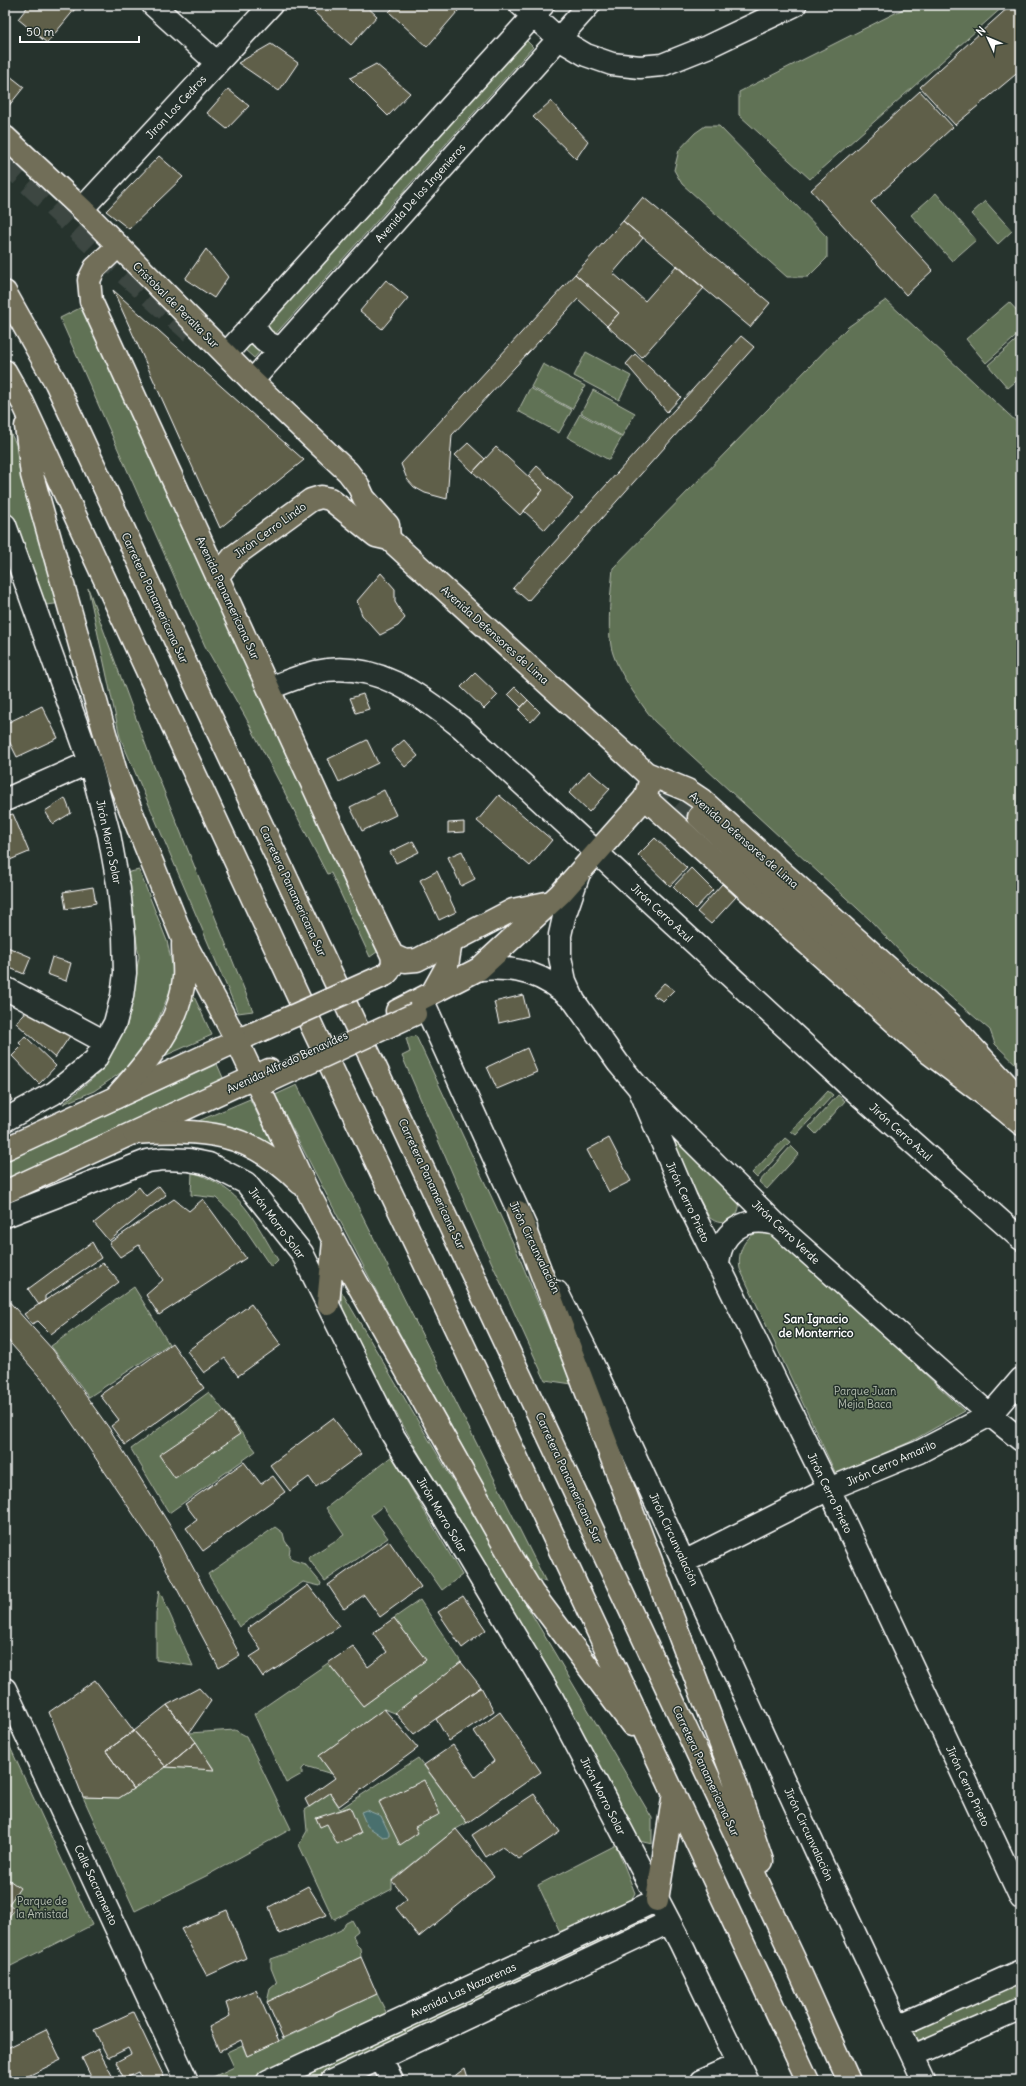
<svg xmlns="http://www.w3.org/2000/svg" width="1026" height="2086" viewBox="0 0 1026 2086" font-family="Delius,sans-serif">
<rect width="100%" height="100%" fill="#26332d"/>
<filter id="ink" filterUnits="userSpaceOnUse"><feTurbulence type="fractalNoise" baseFrequency=".025" numOctaves="2"/><feDisplacementMap in="SourceGraphic" scale="8" xChannelSelector="R" yChannelSelector="G"/><feConvolveMatrix kernelMatrix="1 2 1 2 8 2 1 2 1" color-interpolation-filters="sRGB"/></filter>
<g filter="url(#ink)">
<path fill="#607254" stroke="#b0b8aa" d="M911,5h94l-195,174 -71,-64v-23z
M525,39l8,8 -279,311 -10,-9z
M705,126h14l108,111v21l-19,19h-21l-105,-93 -8,-14 5,-20 16,-17z
M936,193l40,47 -24,21 -41,-46z
M985,201l27,30 -14,13 -27,-30z
M886,300l135,126v643l-26,-25 -5,-14 -80,-68 -40,-42 -216,-199c-14,-19 -39,-52 -43,-75 -4,-22 0,-55 2,-78l235,-241z
M1009,302l12,13v17l-35,31 -20,-24z
M82,307l50,99 86,200 163,343 -11,8 -39,-84 -4,1 -81,-156 -41,-72 -145,-328z
M1021,336v41l-13,11 -20,-23z
M586,352l45,24 -12,24 -45,-24z
M543,364l42,22 -13,23 -41,-22z
M530,388l42,22 -13,23 -41,-22z
M593,390l42,23 -13,23 -41,-23z
M580,414l42,23 -13,23 -42,-23z
M5,422l17,34 40,147 -23,3 -34,-91z
M88,588l63,171 102,252 -15,2 -118,-276z
M139,870l28,71 8,38 -20,48 -26,40 -35,24 -31,13 36,-31 28,-48 12,-68 -13,-84z
M190,988l22,47 -59,26z
M416,1036l99,211 57,137 -27,-4 -70,-154 -73,-170 8,-4 -4,-14z
M217,1064l7,16 -219,102v-21z
M297,1085l249,497 -10,-3 -155,-279 -106,-205z
M828,1091l5,4 -37,40 -5,-4z
M838,1095l7,6 -29,33 -7,-7z
M250,1099l26,53 -80,-30z
M661,1125l78,75c3,19 -16,30 -30,17z
M785,1138l5,4 -33,36 -5,-5z
M791,1146l8,8 -32,35 -8,-7z
M192,1172c50,16 61,47 86,88l-7,7 -32,-47 -23,-22 -25,-3z
M762,1231l13,4 190,176 -55,31 -74,32 -96,-205c-3,-16 4,-34 22,-38z
M134,1287l35,57 -80,53 -38,-51z
M340,1289l312,529v26l-13,-3 -294,-518z
M209,1392l47,59 -87,62 -38,-64z
M392,1456l70,119 -20,15 -59,-84 -12,9 17,23 -63,43 -17,-23 36,-23 -18,-27z
M275,1527l8,6 2,8 5,7 -1,8 3,4 13,4 16,19 -1,3 -17,-4 -64,45 -31,-53z
M159,1590l34,76 -37,-6v-47z
M420,1600l41,62 -66,51 -11,-4 -65,47 13,18 -27,-8 -3,3v5l-16,9 -32,-69 74,-51 35,43 63,-46 -32,-42z
M235,1730l11,6 45,93 -85,47 -71,35 -52,-114 36,1 47,-31 48,2 -25,-36z
M5,1736l87,189 -87,44z
M418,1758l49,65 -11,6 -64,51v9l-58,31 -35,-75 8,-14 -2,-21 25,-17 10,16z
M616,1845l19,48 -5,9 -69,32 -23,-49z
M648,1912l4,9 -343,160h-24z
M352,1920l6,11 -5,4 3,9 4,4 1,9 -94,45 3,-13 7,-6 -6,-15v-9l26,-9 44,-20 5,-7z
M1021,1978v18l-107,48 -6,-14z
M377,1994l10,20 -140,67h-35l-1,-3 23,-11 -7,-15 15,-7 5,11z"/>
<path fill="#4a6f6e" stroke="#92a9a8" d="M366,1810l15,6 8,17v3l-6,1 -16,-11 -6,-14z"/>
<path fill="#5f5e4a" stroke="#fff" d="M29,5h42l4,4 -28,34 -29,-24z
M306,5h59l12,11 -26,29z
M396,5h67l-36,42 -38,-35z
M1011,5h10v65l-66,55 -35,-38z
M271,44l27,19 -19,28 -41,-28z
M376,64l34,29 -22,23 -38,-38z
M5,72l19,15 -17,21 -2,-1z
M228,89l21,17 -22,23 -20,-16z
M920,91l33,36 -82,75 62,68 -27,25 -95,-105z
M551,101l37,40 -12,18 -43,-42z
M159,156l24,21 -54,52 -23,-18z
M643,197l127,106 -20,24 -127,-106z
M623,221l20,17 -30,35 32,28 32,-36 27,23 -62,69 -35,-31 12,-13 -44,-39z
M206,249l22,28 -14,21 -29,-19z
M575,274l44,39 -12,13 -29,-27 -126,136 -5,64 -22,-6 -11,-6 -7,-8 -6,-15z
M386,280l22,18 -26,31 -22,-18z
M113,290l191,170 -84,68z
M741,336l13,11 -226,254 -15,-13z
M635,354l46,43 -14,15 -41,-48z
M468,443l17,16 -12,13 -18,-17z
M496,447l47,43 -23,25 -47,-43z
M537,466l36,33 -28,31 -21,-19 19,-21 -15,-14z
M381,573l14,16v13l10,16 -7,8 -18,9 -18,-20 -5,-14z
M475,673l23,22 -14,14 -23,-22z
M515,687l13,13 -7,7 -13,-13z
M363,694l6,15 -13,4 -6,-15z
M528,700l12,12 -9,10 -12,-12z
M42,706l16,32 -41,19 -12,-24v-9z
M367,740l11,23 -39,19 -11,-23z
M404,740l14,16 -13,11 -14,-16z
M589,771l21,18 -21,23 -20,-19z
M384,790l12,25 -34,16 -12,-24z
M499,795l53,45 -22,26 -53,-45z
M65,798l6,15 -18,11 -8,-13z
M13,814l16,38 -24,10v-46z
M464,822v10l-16,1v-10z
M655,838l32,30 -17,18 -32,-31z
M413,841l6,11 -23,11 -6,-11z
M462,851l13,28 -14,7 -13,-29z
M691,868l22,22 -18,19 -22,-22z
M437,871l19,41 -17,8 -19,-40z
M722,884l14,13 -25,27 -14,-12z
M93,887l3,16 -30,6 -3,-17z
M5,946l26,11 -7,17 -19,-8z
M52,957l19,6 -5,18 -19,-7z
M664,983l10,7 -11,11 -10,-6z
M523,995l5,21 -29,7 -5,-21z
M29,1008l43,25 -17,25 -39,-35z
M25,1036l31,30 -17,18 -27,-28 10,-10 -3,-3z
M527,1048l10,24 -40,17 -10,-22z
M5,1088l7,12 -7,4z
M609,1138l22,43 -22,11 -22,-42z
M159,1186l7,9 -57,46 -15,-18 45,-36 7,9z
M174,1199l15,12 14,-12 43,59 -87,57 -13,-20 17,-15 -24,-35 -19,12 -11,-14z
M92,1242l9,16 -56,38v5l-6,4 -11,-16z
M103,1263l16,19 -68,52 -13,-13 -6,3 -8,-10z
M5,1297l48,53 56,78 65,104 66,123 -21,13 -67,-126 -107,-159 -40,-46z
M251,1304l30,41 -43,31 -13,-18 -21,15 -17,-22z
M172,1343l32,45 -79,57 -14,-19 8,-6 -19,-25z
M224,1411l16,23 -65,44 -16,-23z
M333,1418l28,36 -45,33 -7,-10 -19,14 -20,-26z
M244,1462l17,22 12,-8 12,16 -82,59 -17,-23 11,-8 -12,-16z
M389,1541l32,46 -41,30 -16,-22 -20,14 -16,-24z
M308,1585l32,41 -77,51 -13,-20 11,-7 -14,-21z
M463,1596l23,34 -24,18 -24,-36z
M394,1618l32,42 -63,46 -35,-43 25,-17 15,21 19,-15 -14,-19z
M461,1662l20,25 -67,47 -19,-21z
M95,1680l39,51 -28,20 27,38 -14,9 -36,-1 -34,-85z
M481,1687l13,24 -45,30 -13,-22z
M199,1688l12,13 -22,32 -22,-28z
M167,1705l29,37 -30,25 -32,-36z
M384,1709l34,39 -79,58 -9,-13 -21,14 -4,-8 30,-21 -16,-22z
M500,1712l41,60 -74,51 -43,-58 29,-20 22,32 19,-16 -20,-30z
M134,1731l32,36 -33,22 -27,-38z
M196,1742l18,28 -48,-3z
M424,1780l16,34 -25,13 3,6 -18,12 -21,-43z
M534,1794l26,38 -41,27 -17,-12 -16,10 -14,-22z
M350,1807l11,26 -24,11 -10,-20 -7,3 -4,-9z
M456,1829l38,47 -75,61 -23,-29 11,-9 -15,-18z
M5,1877l15,11 -11,16 6,5 -10,13z
M308,1886l18,29 -47,19 -10,-27z
M227,1910l19,48 -39,18 -26,-47z
M361,1957l16,37 -94,44 -16,-36z
M256,1990l23,51 -32,15 -6,-16 -22,11 -10,-24 21,-11 -4,-13z
M133,2012l33,69h-23l-4,-9 -15,7 -8,-17 15,-8 -3,-6 -20,10 -14,-28z
M46,2029l15,31 -43,21h-13v-32z
M98,2049l17,32h-22l-11,-23z
M465,2068l4,13h-16l-1,-3z"/>
<g fill="none" stroke-linecap="round" stroke-linejoin="round">
<path stroke="#3c4742" stroke-width="22" stroke-dasharray="22 11" stroke-linecap="butt" d="M5,161l102,97 85,75
M657,778l42,39"/>
<g stroke="#fff" stroke-width="25">
<path id="minor" d="M153,5l64,58
M521,5l38,34 27,16 26,9 28,3 22,-2 45,-18 88,-42
M82,209l189,-204
M254,323c5,15 12,21 27,25
M226,354l317,-349
M252,381l337,-376
M5,525l85,237 19,72 10,55 5,48 1,36 -3,23 -7,27 -20,37 -41,33 -49,27
M270,688c15,-6 30,-12 46,-16 57,-13 105,23 146,56l385,356 174,155
M5,800l85,-38
M579,873l-15,44 -4,18v22l5,24 9,20 44,62 21,25 137,136 214,191 31,25
M479,969c39,-3 65,5 94,31
M5,988l100,54
M422,999l104,229
M639,1088l47,111 143,290 192,409
M5,1216l142,-55 16,-2 26,1 20,4 37,19 56,70 90,181 52,83 108,181 129,246 66,137
M718,1265c2,-33 26,-50 58,-41
M557,1292l31,62 236,514 100,213
M684,1562l145,-73 90,-37 71,-37 31,-36
M5,1689l182,392
M898,2026l123,-55
M913,2056l108,-47
M381,2058l11,23
M268,2081l389,-181
M332,2081l337,-159
M701,2081l38,-17"/>
</g>
<g stroke="#fff" stroke-width="25">
<path id="major" d="M5,137l77,72 170,172 96,91 10,13 6,13 24,27 1,14 257,234 41,17 15,10 250,225 69,75
M118,246l-23,22 -6,12 2,21 268,585 33,69c2,9 0,14 -7,20
M217,577l17,-21 77,-56 10,-3 9,2 46,37 13,3
M645,798l284,255 73,55 19,16
M392,955l13,6 12,-1 96,-50 38,-8
M432,993l15,-27 4,-24
M397,1011l82,-42 81,-75 85,-96 4,-13
M5,1149l249,-116
M5,1192l264,-122"/>
</g>
<g stroke="#fff" stroke-width="25">
<path id="highway" d="M5,292l51,91 130,281 609,1297 54,120
M5,371l18,32 292,630 186,391 307,657
M26,426l6,49 85,301 66,163 54,102 70,149 36,68 169,301 20,33 100,133
M699,817l243,225 60,66
M116,1097c30,-34 64,-71 68,-119 1,-11 -1,-22 -1,-34
M134,1133c69,-4 114,-3 166,50
M518,1212l218,572 26,77
M328,1304l6,-63
M657,1900l17,-107"/>
</g>
<use href="#minor" stroke="#26332d" stroke-width="22"/>
<use href="#major" stroke="#716e59" stroke-width="22"/>
<use href="#highway" stroke="#716e59" stroke-width="22"/>
<g stroke="#fff" stroke-width="25" stroke-linecap="butt">
<path id="major-bridge" d="M255,1033l130,-58"/>
</g>
<g stroke="#fff" stroke-width="25" stroke-linecap="butt">
<path id="highway-bridge" d="M267,1082l148,-68"/>
</g>
<use href="#major-bridge" stroke="#716e59" stroke-width="22"/>
<use href="#highway-bridge" stroke="#716e59" stroke-width="22"/>
</g>
</g>
<g text-anchor="middle" dominant-baseline="central" stroke-width="3" stroke-linejoin="round" paint-order="stroke">
<g font-size="11" fill="#fff" stroke="#26332d">
<text transform="translate(176 107) rotate(-47)">Jiron Los Cedros</text>
<text transform="translate(420 193) rotate(-48)">Avenida De los Ingenieros</text>
<text transform="translate(176 305) rotate(45)">Cristobal de Peralta Sur</text>
<text transform="translate(270 530) rotate(-36)">Jirón Cerro Lindo</text>
<text transform="translate(155 598) rotate(65)">Carretera Panamericana Sur</text>
<text transform="translate(228 598) rotate(65)">Avenida Panamericana Sur</text>
<text transform="translate(495 635) rotate(42)">Avenida Defensores de Lima</text>
<text transform="translate(744 840) rotate(41)">Avenida Defensores de Lima</text>
<text transform="translate(109 842) rotate(78)">Jirón Morro Solar</text>
<text transform="translate(293 891) rotate(65)">Carretera Panamericana Sur</text>
<text transform="translate(662 913) rotate(43)">Jirón Cerro Azul</text>
<text transform="translate(287 1062) rotate(-25)">Avenida Alfredo Benavides</text>
<text transform="translate(901 1132) rotate(42)">Jirón Cerro Azul</text>
<text transform="translate(432 1184) rotate(65)">Carretera Panamericana Sur</text>
<text transform="translate(688 1202) rotate(65)">Jirón Cerro Prieto</text>
<text transform="translate(277 1223) rotate(53)">Jirón Morro Solar</text>
<text transform="translate(786 1232) rotate(43)">Jirón Cerro Verde</text>
<text transform="translate(535 1247) rotate(64)">Jirón Circunvalación</text>
<text transform="translate(891 1463) rotate(-24)">Jirón Cerro Amarilo</text>
<text transform="translate(569 1478) rotate(65)">Carretera Panamericana Sur</text>
<text transform="translate(830 1493) rotate(64)">Jirón Cerro Prieto</text>
<text transform="translate(442 1515) rotate(59)">Jirón Morro Solar</text>
<text transform="translate(674 1539) rotate(65)">Jirón Circunvalación</text>
<text transform="translate(706 1771) rotate(65)">Carretera Panamericana Sur</text>
<text transform="translate(968 1786) rotate(65)">Jirón Cerro Prieto</text>
<text transform="translate(603 1796) rotate(63)">Jirón Morro Solar</text>
<text transform="translate(809 1834) rotate(65)">Jirón Circunvalación</text>
<text transform="translate(96 1885) rotate(65)">Calle Sacramento</text>
<text transform="translate(463 1990) rotate(-25)">Avenida Las Nazarenas</text>
</g>
<g font-size="11" fill="#b7c0b2" stroke="#26332d">
<text x="865" y="1391">Parque Juan<tspan x="865" dy="13">Mejia Baca</tspan></text>
<text x="42" y="1901">Parque de<tspan x="42" dy="13">la Amistad</tspan></text>
</g>
<g font-size="12" font-weight="bold" fill="#fff" stroke="#26332d">
<text x="816" y="1318">San Ignacio<tspan x="816" dy="14">de Monterrico</tspan></text>
</g>
</g>
<rect width="1026" height="2086" fill="none" stroke="#26332d" stroke-width="20"/>
<rect x="10" y="10" width="1006" height="2066" fill="none" stroke="#fff" stroke-width="1.5" filter="url(#ink)"/>
<g transform="translate(988 38) rotate(314)" stroke="#26332d" stroke-width="3" paint-order="stroke">
<path d="M0-3L7 15L0 10L-7 15Z" fill="#ffffff"/>
<text y="-6" font-size="11" font-weight="bold" text-anchor="middle" fill="#ffffff">N</text>
</g>
<path d="M20 36v6h119v-6" fill="none" stroke="#ffffff" stroke-width="2"/>
<text x="26" y="36" font-size="12" fill="#ffffff" stroke="#26332d" stroke-width="3" paint-order="stroke">50 m</text>
</svg>
